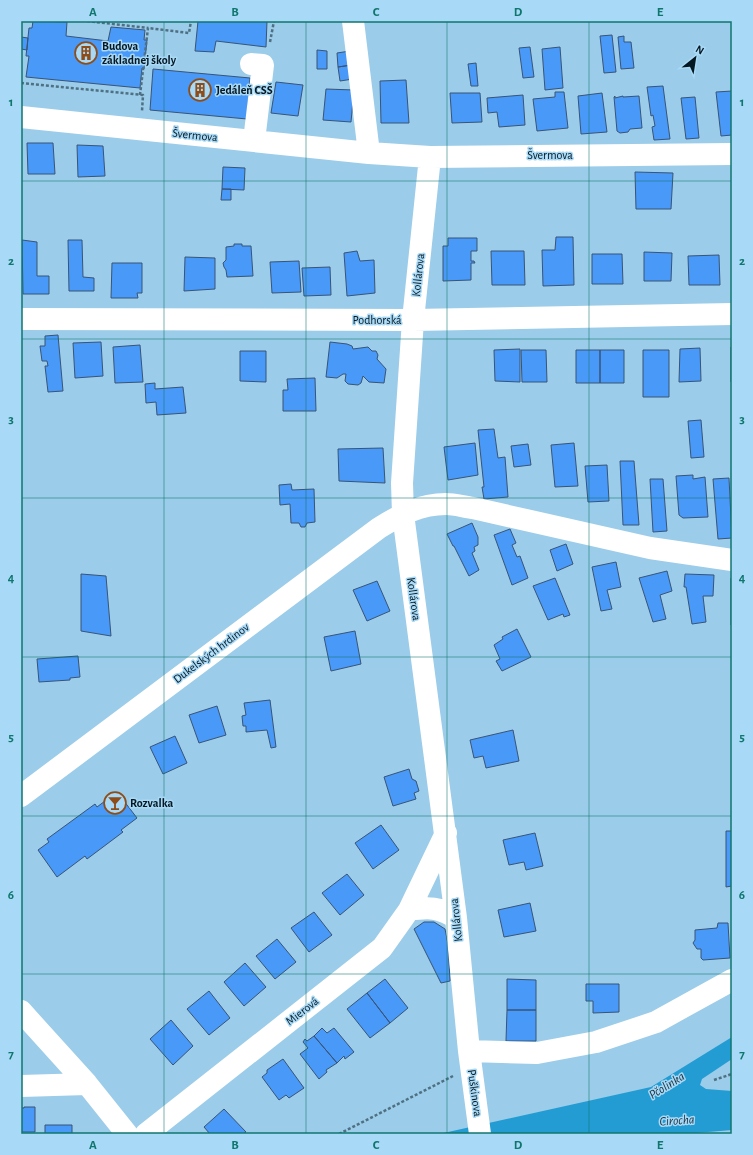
<svg xmlns="http://www.w3.org/2000/svg" width="753" height="1155" viewBox="0 0 753 1155" font-family="'Alegreya Sans',sans-serif">
<rect width="100%" height="100%" fill="#9bcce9"/>
<path fill="#229cd3" d="M732,1037v22l-30,20 -2,6 6,4 26,2v39l-48,4h-245l212,-47z"/>
<path fill="#4999f8" stroke="#395476" d="M33,21l34,1 -1,14 42,5 3,-14 34,3 -1,10h3l-3,29 -2,-1 -2,20 -114,-11 3,-21h-3l3,-28h3z
M198,21h69l-1,26 -50,-6 -2,11 -19,-1z
M612,35l4,37 -12,1 -4,-37z
M624,36v6h7l3,26 -13,1 -3,-32z
M21,37l7,1 -1,12 -6,-1z
M530,47l4,30 -11,1 -4,-30z
M560,47l3,41 -18,2 -3,-41z
M317,50l10,1v18h-10z
M350,51l1,14 -13,2 -1,-14z
M476,63l2,23h-7l-3,-22z
M352,65l1,14 -13,2 -2,-14z
M153,69l97,9 -3,41 -97,-9z
M406,80l3,43h-28l-1,-42z
M276,82l27,3 -5,31 -27,-3z
M663,86l7,53 -16,1 -2,-13 3,-1 -2,-11 -2,1 -4,-29z
M326,89l28,1 -3,32 -28,-2z
M732,91v44l-11,1 -5,-44z
M555,92h9l4,36 -31,3 -4,-32 22,-2z
M450,93h30l2,29 -30,1z
M602,93l5,39 -26,2 -3,-38z
M523,95l2,30 -26,2 -2,-15 -9,1 -1,-15z
M615,96v2l8,-2v1l16,-1 3,32 -12,1 -2,3 -8,1 -3,-2 -3,-34z
M695,97l4,41 -13,1 -5,-41z
M27,143h26l2,31h-27z
M77,145l26,1 2,30 -27,1z
M223,167l22,1 -1,22 -22,-1z
M635,172l38,1 -2,36h-35z
M222,189h9v11h-10z
M556,237h17l1,48 -31,1 -1,-36h13z
M448,238h29v13h-6v10h3l1,2h-4v17l-28,1v-35h5z
M22,240l15,2v34h12v18h-26z
M68,240h14l1,37 11,1v13h-25z
M234,244h8v2h9l2,30 -26,1 -1,-7 -2,-3 -1,-4 3,-3v-13l8,-1z
M357,251l3,10 14,-1 1,33 -28,3 -3,-43z
M491,251h33l1,34h-33z
M644,252l28,1 -1,28h-27z
M592,254h30l1,30h-31z
M719,255l1,30h-31l-1,-29z
M185,257l30,1v31l-31,2z
M299,261l2,31 -29,1 -2,-31z
M112,263h30v30h-5l1,5h-27z
M330,267l1,28 -27,1 -2,-28z
M58,335l5,56 -15,1 -3,-26h3l-1,-5h-5l-2,-15h5v-10z
M101,342l2,34 -28,2 -2,-35z
M330,342l17,2 5,2 1,3 15,-2 4,4h4l2,4 -1,4 9,10 -2,14 -15,-1 -6,-6 -2,7 -3,2 -10,-1 -3,-3 1,-7h-3l-6,4 -11,-1z
M140,345l3,37 -28,1 -2,-36z
M731,347h1v35h-1z
M700,348l1,33 -22,1 1,-33z
M520,349v33l-25,-1 -1,-31z
M521,350h25l1,32h-25z
M576,350h24v33h-24z
M600,350h24v33h-24z
M643,350h26v47h-26z
M240,351h26v31l-26,-1z
M315,378l1,33h-33v-21h5l-1,-11z
M155,383v6l28,-2 3,26 -29,2 -1,-13 -10,1 -1,-19z
M701,420l3,37 -13,1 -3,-37z
M494,429l4,29 7,-1 3,40 -24,2 -2,-12h2l-6,-57z
M475,443l3,32 -30,5 -4,-33z
M574,443l4,43 -23,1 -4,-42z
M528,444l3,21 -17,2 -3,-21z
M383,448l2,35 -46,-2 -1,-32z
M620,461h14l5,64h-16z
M607,465l2,36 -21,1 -3,-36z
M693,475v4l12,-2 3,40 -25,1 -4,-3 -3,-39z
M729,478l3,60 -14,1 -5,-60z
M650,479h13l4,52 -14,1z
M291,484l1,6 22,-1 1,33 -8,1 -2,4h-4l-2,-4h-8l-1,-19 -10,1 -1,-20z
M472,523l6,14v8l-4,2 1,4 -3,2 7,17 -10,6 -15,-30h-1l-6,-12z
M510,529l6,14 -4,2 5,12 3,-1 8,22 -16,7 -18,-50z
M566,544l7,20 -16,7 -7,-21z
M616,562l5,25 -14,3 5,19 -11,2 -9,-44z
M667,571l5,20 -12,4 6,24 -13,3 -14,-44z
M81,574l25,2 5,60 -30,-5z
M685,574l29,1 -1,21h-10l3,26 -14,2 -6,-37h-2z
M555,578l15,37 -6,2 -1,-3 -15,6 -15,-34z
M731,578h1v47h-1z
M377,581l13,30 -23,10 -14,-31z
M517,629l14,28 -29,14 -6,-10 4,-2 -6,-14 9,-6 -1,-2z
M355,631l6,33 -30,7 -7,-34z
M78,656l2,21 -10,1v2l-31,2 -2,-23z
M270,700l6,47 -5,1 -4,-18 -21,2v-6h-3l-1,-10 4,-1 -2,-12z
M217,706l9,29 -27,8 -10,-28z
M513,730l6,31 -33,7 -3,-12 -9,2 -4,-18z
M175,736l12,27 -24,11 -13,-27z
M409,769l3,10 4,2 3,10 -5,2 2,6 -23,7 -9,-29z
M117,792l20,26 -16,12 2,2 -36,27 -2,-3 -28,21 -19,-27 11,-8 -2,-3 48,-35 2,3z
M381,825l18,25 -26,19 -18,-26z
M726,831h6v55l-6,1z
M535,833l8,33 -17,4 -2,-8 -15,3 -6,-25z
M347,874l17,21 -24,20 -18,-22z
M530,903l6,28 -32,6 -6,-27z
M314,912l18,23 -23,17 -18,-24z
M424,922h10l11,7 3,15 2,37 -9,2 -27,-54z
M718,923h10l2,35 -27,2 -2,-2v-9h-4l-4,-6 2,-3v-10l22,-2z
M277,939l19,23 -21,17 -19,-23z
M245,963l21,24 -22,19 -20,-24z
M385,979l23,29 -18,15 -23,-30z
M507,979l29,1v30h-29z
M586,984h33v28l-26,1v-12h-7z
M209,991l21,27 -21,17 -22,-26z
M367,993l23,30 -20,15 -23,-29z
M507,1010h29v31h-30z
M171,1020l22,26 -20,19 -23,-26z
M322,1028l5,5 7,-5 20,24 -9,7 -1,-3 -7,7 -23,-27z
M314,1036l23,27 -11,7 1,2 -8,7 -19,-25 8,-6 -5,-6 2,-3 2,2z
M283,1059l21,29 -15,10 -3,-3 -7,5 -17,-23 5,-4v-3z
M24,1107h11v25h-14v-24h3z
M224,1109l22,23 -3,2h-33l-6,-7z
M45,1125h27v9h-27z"/>
<g fill="none" stroke-linecap="round" stroke-linejoin="round">
<path stroke="#4f7083" stroke-width="2.5" stroke-dasharray="3 2" stroke-linecap="butt" d="M87,21l61,7
M270,42l4,-21
M21,83l122,12 -1,16
M140,95l8,-67 41,5 2,-12
M714,1080l18,-6
M339,1134l114,-58"/>
<path stroke="#fff" stroke-width="22" d="M353,21l16,132
M251,64l12,1 -9,76
M21,117l348,36 61,4 302,-3
M430,157l-17,163 -11,163 1,31 53,404 13,133 11,83
M21,319l392,1 319,-6
M21,796l358,-268c21,-13 41,-24 67,-24 9,0 18,3 27,4l177,40 82,12
M409,910l37,-77
M21,1011l66,73 40,50
M469,1051l68,2 59,-11 60,-20 76,-42
M21,1086l66,-2
M146,1134l236,-186 27,-38c20,-3 30,-3 47,8"/>
</g>
<path fill="none" stroke="#0f766e" stroke-width="1" stroke-opacity="0.55" d="M164,21v1113M306,21v1113M447,21v1113M589,21v1113M21,181h711M21,339h711M21,498h711M21,657h711M21,816h711M21,974h711"/>
<defs>
<g id="building-ring" transform="scale(1.15)"><circle r="9.5" fill="#a8d9f6" stroke="#8e4d18" stroke-width="1.5"/><path d="M-4-6H4V6H1V3H-1V6H-4ZM-2.5-4.3h1.7v1.8h-1.7ZM.8-4.3h1.7v1.8H.8ZM-2.5-1h1.7V.8h-1.7ZM.8-1h1.7V.8H.8Z" fill="#8e4d18"/></g>
<g id="bar-ring" transform="scale(1.15)"><circle r="9.5" fill="#a8d9f6" stroke="#8e4d18" stroke-width="1.5"/><path d="M-6-5H6L.8 .8V4.5H3.5V6h-7V4.5H-.8V.8Z" fill="#8e4d18"/></g>
</defs>
<g fill-rule="evenodd">
<use href="#building-ring" x="86" y="53"/>
<use href="#building-ring" x="200" y="90"/>
<use href="#bar-ring" x="115" y="803"/>
</g>
<g text-anchor="middle" dominant-baseline="central" stroke-width="3" stroke-linejoin="round" paint-order="stroke">
<g font-size="12" font-weight="bold" fill="#051721" stroke="#a8d9f6" text-anchor="start">
<text x="102" y="46">Budova<tspan x="102" dy="14">základnej školy</tspan></text>
<text x="216" y="90">Jedáleň CSŠ</text>
<text x="130" y="803">Rozvalka</text>
</g>
<g font-size="12" fill="#051721" stroke="#a8d9f6">
<text transform="translate(195 135) rotate(6)">Švermova</text>
<text x="550" y="155">Švermova</text>
<text transform="translate(418 275) rotate(-84)">Kollárova</text>
<text x="377" y="320">Podhorská</text>
<text transform="translate(414 599) rotate(82)">Kollárova</text>
<text transform="translate(211 653) rotate(-37)">Dukelských hrdinov</text>
<text transform="translate(456 920) rotate(-96)">Kollárova</text>
<text transform="translate(302 1011) rotate(-38)">Mierová</text>
<text transform="translate(475 1093) rotate(82)">Puškinova</text>
</g>
<g font-size="13" font-style="italic" fill="#19313e" stroke="#a8d9f6">
<text transform="translate(667 1086) rotate(-32)">Pčolinka</text>
<text transform="translate(677 1121) rotate(-4)">Cirocha</text>
</g>
</g>
<rect width="753" height="1155" fill="none" stroke="#a8d9f6" stroke-width="44"/>
<g transform="translate(695 58) rotate(30)" stroke="#a8d9f6" stroke-width="3" paint-order="stroke">
<path d="M0-3L7 15L0 10L-7 15Z" fill="#051721"/>
<text y="-6" font-size="11" font-weight="bold" text-anchor="middle" fill="#051721">N</text>
</g>
<rect x="22" y="22" width="709" height="1111" fill="none" stroke="#0f766e" stroke-width="1.5"/>
<g font-size="13" text-anchor="middle" font-weight="bold" fill="#0f766e">
<text x="93" y="16">A</text>
<text x="235" y="16">B</text>
<text x="376" y="16">C</text>
<text x="518" y="16">D</text>
<text x="660" y="16">E</text>
<text x="11" y="106">1</text>
<text x="742" y="106">1</text>
<text x="11" y="265">2</text>
<text x="742" y="265">2</text>
<text x="11" y="423">3</text>
<text x="742" y="423">3</text>
<text x="11" y="582">4</text>
<text x="742" y="582">4</text>
<text x="11" y="741">5</text>
<text x="742" y="741">5</text>
<text x="11" y="899">6</text>
<text x="742" y="899">6</text>
<text x="11" y="1058">7</text>
<text x="742" y="1058">7</text>
<text x="93" y="1149">A</text>
<text x="235" y="1149">B</text>
<text x="376" y="1149">C</text>
<text x="518" y="1149">D</text>
<text x="660" y="1149">E</text>
</g>
</svg>
